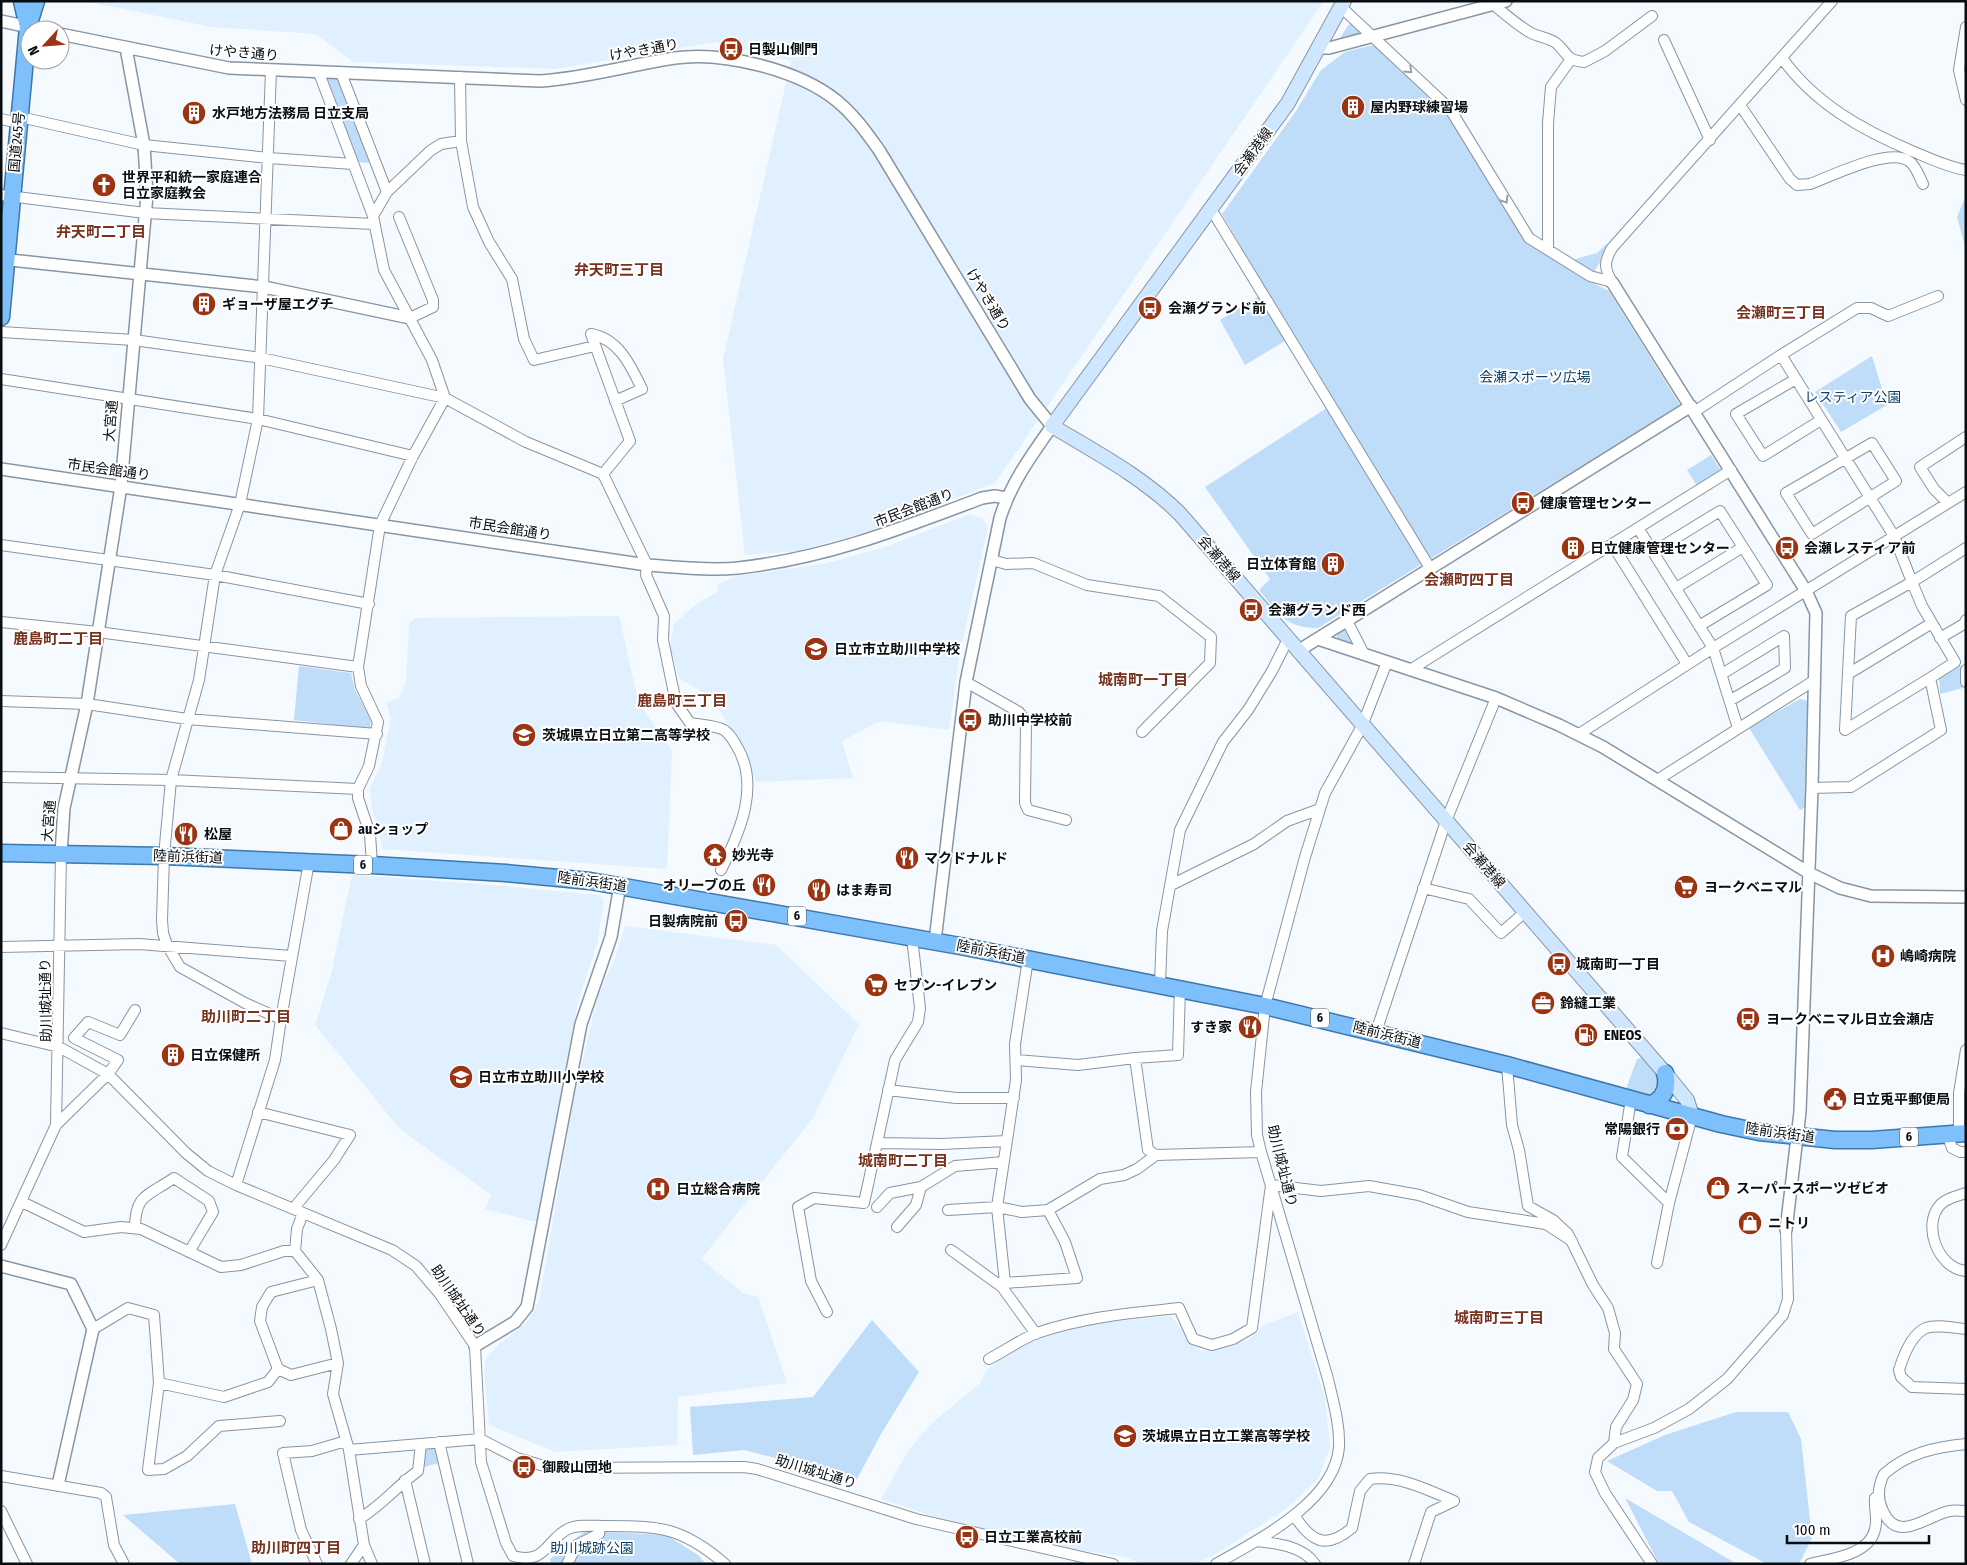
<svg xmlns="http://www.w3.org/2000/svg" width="1967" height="1565" viewBox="0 0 1967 1565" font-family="'Fira Sans Condensed','Noto Sans JP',sans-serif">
<rect width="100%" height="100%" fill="#f4faff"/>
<path fill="#e0f0ff" d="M85,1h1239l-329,482 -125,48 -72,20 -53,4 -22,-196 68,-298 -75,-19 -161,27 -202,-7 -38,-28 -103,-7z
M970,514l12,4 6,9 -28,125 -11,78 -69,-9 -38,20 11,37 -97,4 -11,-29 -33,-55 -33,-20 -9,-32 4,-22 20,-18 23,-14 1,-8 19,-8 90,-13 61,-17z
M619,616l19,85 34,50 -5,118 -284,-20 -11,-41 -2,-19 12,-27 9,-43 -5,-17 13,-4 7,-16 3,-59 8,-5z
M352,875l130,9 118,11 4,6 -6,40 -20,61 -42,220 -51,-13 6,-14 -91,-66 -85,-104 16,-51z
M625,926l151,19 83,79 -46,94 -112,141 42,34 15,4 29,86 -109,14 -1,48 -122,7 -66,-27 -5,-55 2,-11 12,-14 29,-23 12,-21 35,-202 18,-80 8,-28 15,-33z
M1298,1312l27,86 5,49 -12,32 -32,30 -75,48 -19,7h-48l-20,-7 -50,-8 -133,-30 -60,-20 27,-48 23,-27 49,-41 7,-14 35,-24 64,-21 85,-8 30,35 48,-11 14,-15z"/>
<path fill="#bfdcf8" d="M1351,21l9,10 -1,3 -17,5 -2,-1z
M1377,44l70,68 78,129 62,39 22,11 71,114 -362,223c-34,-1 -39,-14 -59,-38l11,-11 -65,-92 128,-83 -40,-68 -48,29 -25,-45 47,-29 -45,-77 74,-103 25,-41 24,-18z
M322,74l18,1 34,88 -21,-1z
M1964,200l2,1v49l-9,-33z
M1606,244l4,2 -16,26 -22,-12 25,-7z
M1872,356l15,49 -46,27 -26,-40z
M1711,455l10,16 -24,15 -10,-16z
M1347,629l7,18 -17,-7v-6z
M1962,665l1,23 -23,6 -1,-16z
M299,666l52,7 4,17 16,30 -1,9 -76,-9z
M1800,699l9,2 -3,106 -6,3 -51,-82z
M1645,1057l16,19 -2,14 -7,7 -26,-8 11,-30z
M872,1320l47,52 -38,62 -24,45 -113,-29 -51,5 -3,-48 123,-10z
M1736,1412h52l13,27 11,99 -13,26h-32l-78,-42 -17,-31h-15l-50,-30 58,-26z
M439,1443l4,19 -23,6 2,-24z
M1625,1498l112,66h-78z
M235,1504l17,60h-72l-57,-49z
M585,1531l81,4 32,20 8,9h-155l-1,-5z"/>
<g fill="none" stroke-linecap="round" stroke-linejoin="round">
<g stroke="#8995a1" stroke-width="12">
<path id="minor" d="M1494,5c12,10 23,20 37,28 8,4 19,5 25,10 12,10 9,17 28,19l21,-11 47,-35
M1341,7l109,102 79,129 61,38 22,6
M1966,27l-7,43 7,30
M1664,40l46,100
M1782,58c32,45 80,72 130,93 17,7 35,16 54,19
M319,73l54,143 11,54 48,90 13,38 -32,58 -33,69 -22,142 3,19 17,36 -9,44 -11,23v9l12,36 2,31
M341,73l46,119
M460,77l1,64 12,66 16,35 23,37 12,60 10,21 61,-14
M1740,105l50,74 7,6 13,-1c22,-8 79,-37 99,-23 7,5 10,15 14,23
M20,117l124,28 125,13 84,6
M1,119l18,4
M1,195l144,18 229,11
M1211,209l219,359
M373,216l14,-24 43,-41 11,-7 20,-3
M399,217l34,83v7l-23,11
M1548,250v-127l3,-36 20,-28
M1612,282c-8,-14 -8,-20 0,-34l220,-247
M1,332l133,8 127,18 184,40 81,44 77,32 44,91 -1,10 18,41 -1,24 13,63 14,20c10,2 25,2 34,7 6,4 9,10 12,15 25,40 4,87 -15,125
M1781,355l76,-47h14l17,8 50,-20
M1,379l257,40 155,37
M1796,379l-60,35 27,42 58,-36
M1694,412l87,-57 113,181 18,46 54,-34
M1872,443l24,38 -84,53 -26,-41z
M603,474l27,-33 -39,-107c28,5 40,32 51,55l-27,12
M1948,503l-14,-14 -14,-22 46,-30
M1612,544l75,120
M1,545l214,30 154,29
M1653,552l67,-41 47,74 -68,41
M992,560l14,4 27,-1 54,22 72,11 52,41 -1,26 -68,69
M1676,588l67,-41
M1347,621l17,33
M1,622l97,10 260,35
M1940,638l24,-14 2,-4
M1410,670l321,-200
M1966,670v12
M1722,674l62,-38 1,32 -54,32
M1848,674l84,-51
M966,682l53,30 7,10 -1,81 3,7 38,10
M1,701l86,3 100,15 190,15
M1738,728l-25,-80 253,-156
M1579,734l134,-86 -75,-120
M1,777l170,3 187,9
M1657,780l158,-100
M1812,788l39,-1 90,-57 -11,-52 -85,52 6,-114 61,-34 10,24 33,56 -25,16
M1171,885l83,-41 33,-23 33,-12
M1423,888l46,11 32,34 24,-21
M1,947l138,-3 152,12
M1160,984l2,-53 18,-101 43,-88 25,-32 24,-39 16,-32
M1180,988l-2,67 -43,3 13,92 8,5 105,-3
M281,1019l28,-157
M1376,1032l70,-211 50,-123
M1,1033l58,14 49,27 78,79 22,18 28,14 156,65 24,16 23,27 36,53 6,116 25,81 7,13c33,9 33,-16 55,-27 10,-5 26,-3 38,-3 54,0 76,1 119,38
M1016,1060l62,5 57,-7
M1507,1065l5,60 7,25 9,56 25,14 15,14 25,51 15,23 7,25 -1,16 23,35 -4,16 -17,27 -2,16
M888,1090l68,8h58
M1631,1099l-9,58 47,46
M258,1112l92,23 -16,25 -41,49
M56,1125l52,-51 10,-14 -44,-22 14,-16 32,13 15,-25
M1959,1133v-40l7,-43
M1947,1134l5,14 8,4h6
M878,1143l63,1 66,-3
M236,1185l39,-125 6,-41 -36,-16 -65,-36 -13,-22 -4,-12 -1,-13 2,-64 7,-76 28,-100 16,-105 25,-71 18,-85 13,-349
M1966,1193c-9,3 -19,5 -25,11 -20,20 -3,65 25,67
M22,1202l62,30 37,-5 20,2 80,38 20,-2 43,-14h11
M877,1207l13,-14 31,-6 34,-21 49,-4
M948,1210l49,-3 19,-127 -1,-36 13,-85
M1048,1210l52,-31 24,-4 13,-6 19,-14
M303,1213l-6,16 -2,22 23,29 13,49 7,34 -5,31 16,56 15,95 8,19
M897,1227l19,-22 5,-18
M135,1228c0,-34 13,-32 39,-50l35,23 4,11 -24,40
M1,1245l55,-120 5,-271
M951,1250l51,37 34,47
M1657,1263l12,-60 23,-87
M318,1280l-47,12 -9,15 -2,14 18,48 13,6 47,-12
M997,1283h8l72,-5 -12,-36 -17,-32 -26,2 -25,-5 8,76
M827,1312l-16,-31 -13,-74 16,-9 50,5 31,-143 23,-38 2,-14 -8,-71
M93,1329l35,-21 26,7 5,68 65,14 44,-15 10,-13
M1966,1329c-12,-1 -29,-5 -40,-1 -15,6 -23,29 -27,42l2,7 11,10 54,2
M989,1359c16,-8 32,-20 48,-26 46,-16 94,-20 142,-25l14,31 19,6 21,-6 19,-11 19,-143 50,6 48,-5 50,9 49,17 78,12 26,17
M159,1383l-11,87 16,-1 23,-13 32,-30 61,-5
M480,1439l37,19 34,10 193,-1 13,2 159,50 197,45
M439,1442l29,122
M1966,1444c-31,3 -58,9 -82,30 -6,12 -7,25 -1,37 15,34 44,4 67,0 5,-1 11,0 16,0
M349,1450l131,-11
M1,1476l100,17 5,4 8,48 10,19
M405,1480l20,84
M1,1511l26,53
M1294,1515c17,27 32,35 58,13l8,-37 10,-12c29,-4 58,11 84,22l-23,11 -17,52
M359,1519c22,-13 38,-33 59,-48l3,-27
M1256,1541c20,2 47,5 59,23
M317,1564l-16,-34 -18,-77 29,-2 34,-10
M351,1564l13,-19
M567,1564l10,-19 22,-11 1,-8
M1216,1564c42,-24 119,-62 123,-117 1,-23 -6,-46 -11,-68l-67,-227 -4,-17 -1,-43 9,-86 40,-149 20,-64 37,-67 25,-64
M1652,1564l-47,-71 -10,-21 3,-14 16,-15 40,-15 35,-19 38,-30 56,-64 5,-16 -2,-69
M1810,1564c20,-5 60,-9 65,-35 3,-10 -1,-20 0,-31"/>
</g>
<g stroke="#8995a1" stroke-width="14">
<path id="tertiary" d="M1,21l42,9
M60,34l169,34 311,13c46,-3 89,-16 135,-23 48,-7 124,12 162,43 17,14 29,31 42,49l151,249 22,27c-21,30 -41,57 -52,92l-34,164 -31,259
M1320,48h9l177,-47
M1,259l263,28 146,31
M1612,282l194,309 10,22 -4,175 -12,324 -14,118
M1,469l646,96c30,2 61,6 91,3 89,-10 162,-39 244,-70l13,-2 11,2
M1318,639l178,59 63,27 44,22 206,126 31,15 31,8 95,1
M1298,651l393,-245
M61,854l3,-46 23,-104 34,-218 26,-291 -3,-50 -18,-97
M1,1266l70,18 22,45 -35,156
M475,1346l40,-24 12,-15 54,-283 30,-87 9,-52"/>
</g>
<g stroke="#8995a1" stroke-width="16">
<path id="secondary" d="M1344,1l-56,102 -236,323c45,27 91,51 128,88l485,559 22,27 5,16"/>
</g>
<g stroke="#3f77a8" stroke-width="19">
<path id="trunk" d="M22,1l6,26
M1,317l27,-290 8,-26
M1,853l163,3 208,9 134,8 84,8 370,65 305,60 242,59 214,59 38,8 76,8h37l94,-7
M1649,1105c15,-5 20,-17 16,-32"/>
</g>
<use href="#minor" stroke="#fff" stroke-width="10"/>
<use href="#tertiary" stroke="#fff" stroke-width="11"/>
<use href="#secondary" stroke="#cee7fe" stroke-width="14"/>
<use href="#trunk" stroke="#7ec0fb" stroke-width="16"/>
</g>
<defs><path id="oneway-chevron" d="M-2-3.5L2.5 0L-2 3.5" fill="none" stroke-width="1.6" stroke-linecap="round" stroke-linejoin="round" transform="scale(1.25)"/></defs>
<g stroke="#9c9ea0">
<use href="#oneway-chevron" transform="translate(1409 70) rotate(44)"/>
<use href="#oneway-chevron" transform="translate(1505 200) rotate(58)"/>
</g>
<defs>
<g id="bus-disc" transform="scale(1.25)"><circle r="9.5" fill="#9a3412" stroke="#fff"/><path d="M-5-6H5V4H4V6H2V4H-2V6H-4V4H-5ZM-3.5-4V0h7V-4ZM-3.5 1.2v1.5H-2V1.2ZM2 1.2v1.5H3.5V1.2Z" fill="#fff"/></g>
<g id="building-disc" transform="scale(1.25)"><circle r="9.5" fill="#9a3412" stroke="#fff"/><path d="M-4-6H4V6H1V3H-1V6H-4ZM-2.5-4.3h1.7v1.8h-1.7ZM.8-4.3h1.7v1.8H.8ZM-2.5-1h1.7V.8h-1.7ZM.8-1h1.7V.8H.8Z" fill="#fff"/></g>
<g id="church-disc" transform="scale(1.25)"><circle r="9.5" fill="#9a3412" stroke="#fff"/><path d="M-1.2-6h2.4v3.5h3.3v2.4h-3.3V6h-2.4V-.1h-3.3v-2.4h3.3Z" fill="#fff"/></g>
<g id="school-disc" transform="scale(1.25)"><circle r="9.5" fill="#9a3412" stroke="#fff"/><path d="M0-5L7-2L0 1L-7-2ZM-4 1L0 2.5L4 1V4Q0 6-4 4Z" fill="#fff"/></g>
<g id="shop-disc" transform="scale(1.25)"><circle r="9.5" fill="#9a3412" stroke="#fff"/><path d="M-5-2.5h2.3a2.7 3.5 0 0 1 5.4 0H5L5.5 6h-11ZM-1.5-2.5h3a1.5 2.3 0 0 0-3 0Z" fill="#fff"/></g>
<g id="restaurant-disc" transform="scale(1.25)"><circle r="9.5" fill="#9a3412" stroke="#fff"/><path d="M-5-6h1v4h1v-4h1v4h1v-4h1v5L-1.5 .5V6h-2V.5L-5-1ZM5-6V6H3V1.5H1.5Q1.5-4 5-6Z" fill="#fff"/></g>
<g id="temple-disc" transform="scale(1.25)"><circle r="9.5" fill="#9a3412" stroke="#fff"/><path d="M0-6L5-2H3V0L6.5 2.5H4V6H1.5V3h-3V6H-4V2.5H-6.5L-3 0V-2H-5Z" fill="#fff"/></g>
<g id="supermarket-disc" transform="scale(1.25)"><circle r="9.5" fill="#9a3412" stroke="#fff"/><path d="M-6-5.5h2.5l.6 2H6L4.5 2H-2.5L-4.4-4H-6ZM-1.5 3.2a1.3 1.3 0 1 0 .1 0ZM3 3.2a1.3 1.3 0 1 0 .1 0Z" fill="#fff"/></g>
<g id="hospital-disc" transform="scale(1.25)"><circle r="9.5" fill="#9a3412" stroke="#fff"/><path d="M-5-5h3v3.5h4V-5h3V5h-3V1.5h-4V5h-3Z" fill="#fff"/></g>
<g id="office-disc" transform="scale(1.25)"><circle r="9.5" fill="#9a3412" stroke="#fff"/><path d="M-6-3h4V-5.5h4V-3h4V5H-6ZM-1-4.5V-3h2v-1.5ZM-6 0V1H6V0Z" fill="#fff"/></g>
<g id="fuel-disc" transform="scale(1.25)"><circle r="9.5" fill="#9a3412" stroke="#fff"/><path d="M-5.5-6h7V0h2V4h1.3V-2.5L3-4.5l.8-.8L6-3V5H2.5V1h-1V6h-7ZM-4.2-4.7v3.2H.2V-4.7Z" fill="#fff"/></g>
<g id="civic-disc" transform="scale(1.25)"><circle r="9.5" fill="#9a3412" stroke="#fff"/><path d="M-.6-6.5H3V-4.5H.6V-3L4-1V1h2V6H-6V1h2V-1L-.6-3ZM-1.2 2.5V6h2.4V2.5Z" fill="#fff"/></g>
<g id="bank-disc" transform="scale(1.25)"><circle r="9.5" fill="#9a3412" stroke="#fff"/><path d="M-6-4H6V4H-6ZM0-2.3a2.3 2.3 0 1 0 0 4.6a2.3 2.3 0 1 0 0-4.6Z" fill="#fff"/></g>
</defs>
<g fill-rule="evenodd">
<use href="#bus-disc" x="731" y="49"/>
<use href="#building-disc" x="1353" y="107"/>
<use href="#building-disc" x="194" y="113"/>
<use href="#church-disc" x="104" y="185"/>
<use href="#building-disc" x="204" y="304"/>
<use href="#bus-disc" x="1150" y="308"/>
<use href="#bus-disc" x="1523" y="503"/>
<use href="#building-disc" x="1573" y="548"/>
<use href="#bus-disc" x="1787" y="548"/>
<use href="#building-disc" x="1333" y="564"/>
<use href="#bus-disc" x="1251" y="610"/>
<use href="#school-disc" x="816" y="649"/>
<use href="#bus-disc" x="970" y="720"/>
<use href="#school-disc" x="524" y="735"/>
<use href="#shop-disc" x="341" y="829"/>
<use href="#restaurant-disc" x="186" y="834"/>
<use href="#temple-disc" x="715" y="855"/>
<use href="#restaurant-disc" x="907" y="858"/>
<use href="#restaurant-disc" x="764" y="885"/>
<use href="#supermarket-disc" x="1686" y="887"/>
<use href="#restaurant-disc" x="819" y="890"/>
<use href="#bus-disc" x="736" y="921"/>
<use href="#hospital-disc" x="1883" y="956"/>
<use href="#bus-disc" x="1559" y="964"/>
<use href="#supermarket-disc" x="876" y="985"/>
<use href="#office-disc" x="1543" y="1003"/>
<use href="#bus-disc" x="1748" y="1019"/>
<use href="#restaurant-disc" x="1250" y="1027"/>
<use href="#fuel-disc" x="1586" y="1035"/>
<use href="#building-disc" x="173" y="1055"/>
<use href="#school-disc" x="461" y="1077"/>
<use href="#civic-disc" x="1835" y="1099"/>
<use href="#bank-disc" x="1677" y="1129"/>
<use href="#shop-disc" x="1718" y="1188"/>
<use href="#hospital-disc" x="658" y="1189"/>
<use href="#shop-disc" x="1750" y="1223"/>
<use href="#school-disc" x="1125" y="1436"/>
<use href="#bus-disc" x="524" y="1467"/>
<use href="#bus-disc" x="967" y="1537"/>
</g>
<g text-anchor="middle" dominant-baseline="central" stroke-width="4" stroke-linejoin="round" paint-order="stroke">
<g fill="#fff" stroke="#525658" stroke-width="1">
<rect x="354" y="855.5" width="18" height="19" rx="4"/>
<rect x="788" y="906.5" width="18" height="19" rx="4"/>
<rect x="1311" y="1008.5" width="18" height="19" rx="4"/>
<rect x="1900" y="1127.5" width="18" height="19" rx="4"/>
</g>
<g font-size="12" font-weight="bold" fill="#080d11">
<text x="363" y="865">6</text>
<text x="797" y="916">6</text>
<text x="1320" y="1018">6</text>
<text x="1909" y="1137">6</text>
</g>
<g font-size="14" font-weight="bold" fill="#080d11" stroke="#fff" text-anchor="start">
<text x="748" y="49">日製山側門</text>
<text x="1370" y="107">屋内野球練習場</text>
<text x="212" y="113">水戸地方法務局 日立支局</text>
<text x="122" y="177">世界平和統一家庭連合<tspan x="122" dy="16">日立家庭教会</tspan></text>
<text x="222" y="304">ギョーザ屋エグチ</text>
<text x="1168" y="308">会瀬グランド前</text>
<text x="1540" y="503">健康管理センター</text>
<text x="1590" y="548">日立健康管理センター</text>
<text x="1804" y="548">会瀬レスティア前</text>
<text x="1316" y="564" text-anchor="end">日立体育館</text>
<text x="1268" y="610">会瀬グランド西</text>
<text x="834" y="649">日立市立助川中学校</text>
<text x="988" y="720">助川中学校前</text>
<text x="542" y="735">茨城県立日立第二高等学校</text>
<text x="358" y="829">auショップ</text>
<text x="204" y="834">松屋</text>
<text x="732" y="855">妙光寺</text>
<text x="924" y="858">マクドナルド</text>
<text x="746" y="885" text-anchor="end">オリーブの丘</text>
<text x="1704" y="887">ヨークベニマル</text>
<text x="836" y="890">はま寿司</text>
<text x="718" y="921" text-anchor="end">日製病院前</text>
<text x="1900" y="956">嶋崎病院</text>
<text x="1576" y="964">城南町一丁目</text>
<text x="894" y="985">セブン-イレブン</text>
<text x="1560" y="1003">鈴縫工業</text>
<text x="1766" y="1019">ヨークベニマル日立会瀬店</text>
<text x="1232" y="1027" text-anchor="end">すき家</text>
<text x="1604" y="1035">ENEOS</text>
<text x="190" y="1055">日立保健所</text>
<text x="478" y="1077">日立市立助川小学校</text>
<text x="1852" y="1099">日立兎平郵便局</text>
<text x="1660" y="1129" text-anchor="end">常陽銀行</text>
<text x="1736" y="1188">スーパースポーツゼビオ</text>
<text x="676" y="1189">日立総合病院</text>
<text x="1768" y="1223">ニトリ</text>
<text x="1142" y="1436">茨城県立日立工業高等学校</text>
<text x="542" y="1467">御殿山団地</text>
<text x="984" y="1537">日立工業高校前</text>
</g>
<g font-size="14" fill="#080d11" stroke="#fff">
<text transform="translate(644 50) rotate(-10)">けやき通り</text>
<text transform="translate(244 53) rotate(5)">けやき通り</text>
<text transform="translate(17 142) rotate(-85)">国道245号</text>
<text transform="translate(1253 152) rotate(-54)">会瀬港線</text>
<text transform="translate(988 300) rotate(59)">けやき通り</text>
<text transform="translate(111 421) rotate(-85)">大宮通</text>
<text transform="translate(109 470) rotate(8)">市民会館通り</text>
<text transform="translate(914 508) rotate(-21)">市民会館通り</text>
<text transform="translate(510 529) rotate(9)">市民会館通り</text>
<text transform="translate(1219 559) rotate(49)">会瀬港線</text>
<text transform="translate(49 821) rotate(-85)">大宮通</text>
<text transform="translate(188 857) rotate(2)">陸前浜街道</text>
<text transform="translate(1484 865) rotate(49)">会瀬港線</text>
<text transform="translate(592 882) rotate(8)">陸前浜街道</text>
<text transform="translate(991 952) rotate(11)">陸前浜街道</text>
<text transform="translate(46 1000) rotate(-91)">助川城址通り</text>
<text transform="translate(1387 1035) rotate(14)">陸前浜街道</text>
<text transform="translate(1780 1133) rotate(8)">陸前浜街道</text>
<text transform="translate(1282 1166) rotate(76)">助川城址通り</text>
<text transform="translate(458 1301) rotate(55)">助川城址通り</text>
<text transform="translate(816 1472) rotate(17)">助川城址通り</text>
</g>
<g font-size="14" fill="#0d4169" stroke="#fff">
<text x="1535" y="377">会瀬スポーツ広場</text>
<text x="1853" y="397">レスティア公園</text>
<text x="592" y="1548">助川城跡公園</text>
</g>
<g font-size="15" font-weight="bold" fill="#77331f" stroke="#fff">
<text x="101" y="232">弁天町二丁目</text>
<text x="619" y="270">弁天町三丁目</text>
<text x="1781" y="313">会瀬町三丁目</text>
<text x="1469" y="580">会瀬町四丁目</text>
<text x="58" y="639">鹿島町二丁目</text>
<text x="1143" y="680">城南町一丁目</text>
<text x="682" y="701">鹿島町三丁目</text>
<text x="246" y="1017">助川町二丁目</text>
<text x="903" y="1161">城南町二丁目</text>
<text x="1499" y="1318">城南町三丁目</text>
<text x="296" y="1548">助川町四丁目</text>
</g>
</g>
<rect width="1967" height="1565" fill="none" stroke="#080d11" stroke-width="5"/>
<g transform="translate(45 45) rotate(244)"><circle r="24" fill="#ffffff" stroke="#9c9ea0"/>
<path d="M0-4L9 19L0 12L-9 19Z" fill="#9a3412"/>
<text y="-8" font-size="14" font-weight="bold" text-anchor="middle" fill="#080d11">N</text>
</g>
<path d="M1787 1535v8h142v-8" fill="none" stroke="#080d11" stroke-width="2.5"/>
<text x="1794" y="1535" font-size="15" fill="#080d11" stroke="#ffffff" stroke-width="4" paint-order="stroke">100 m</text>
</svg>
